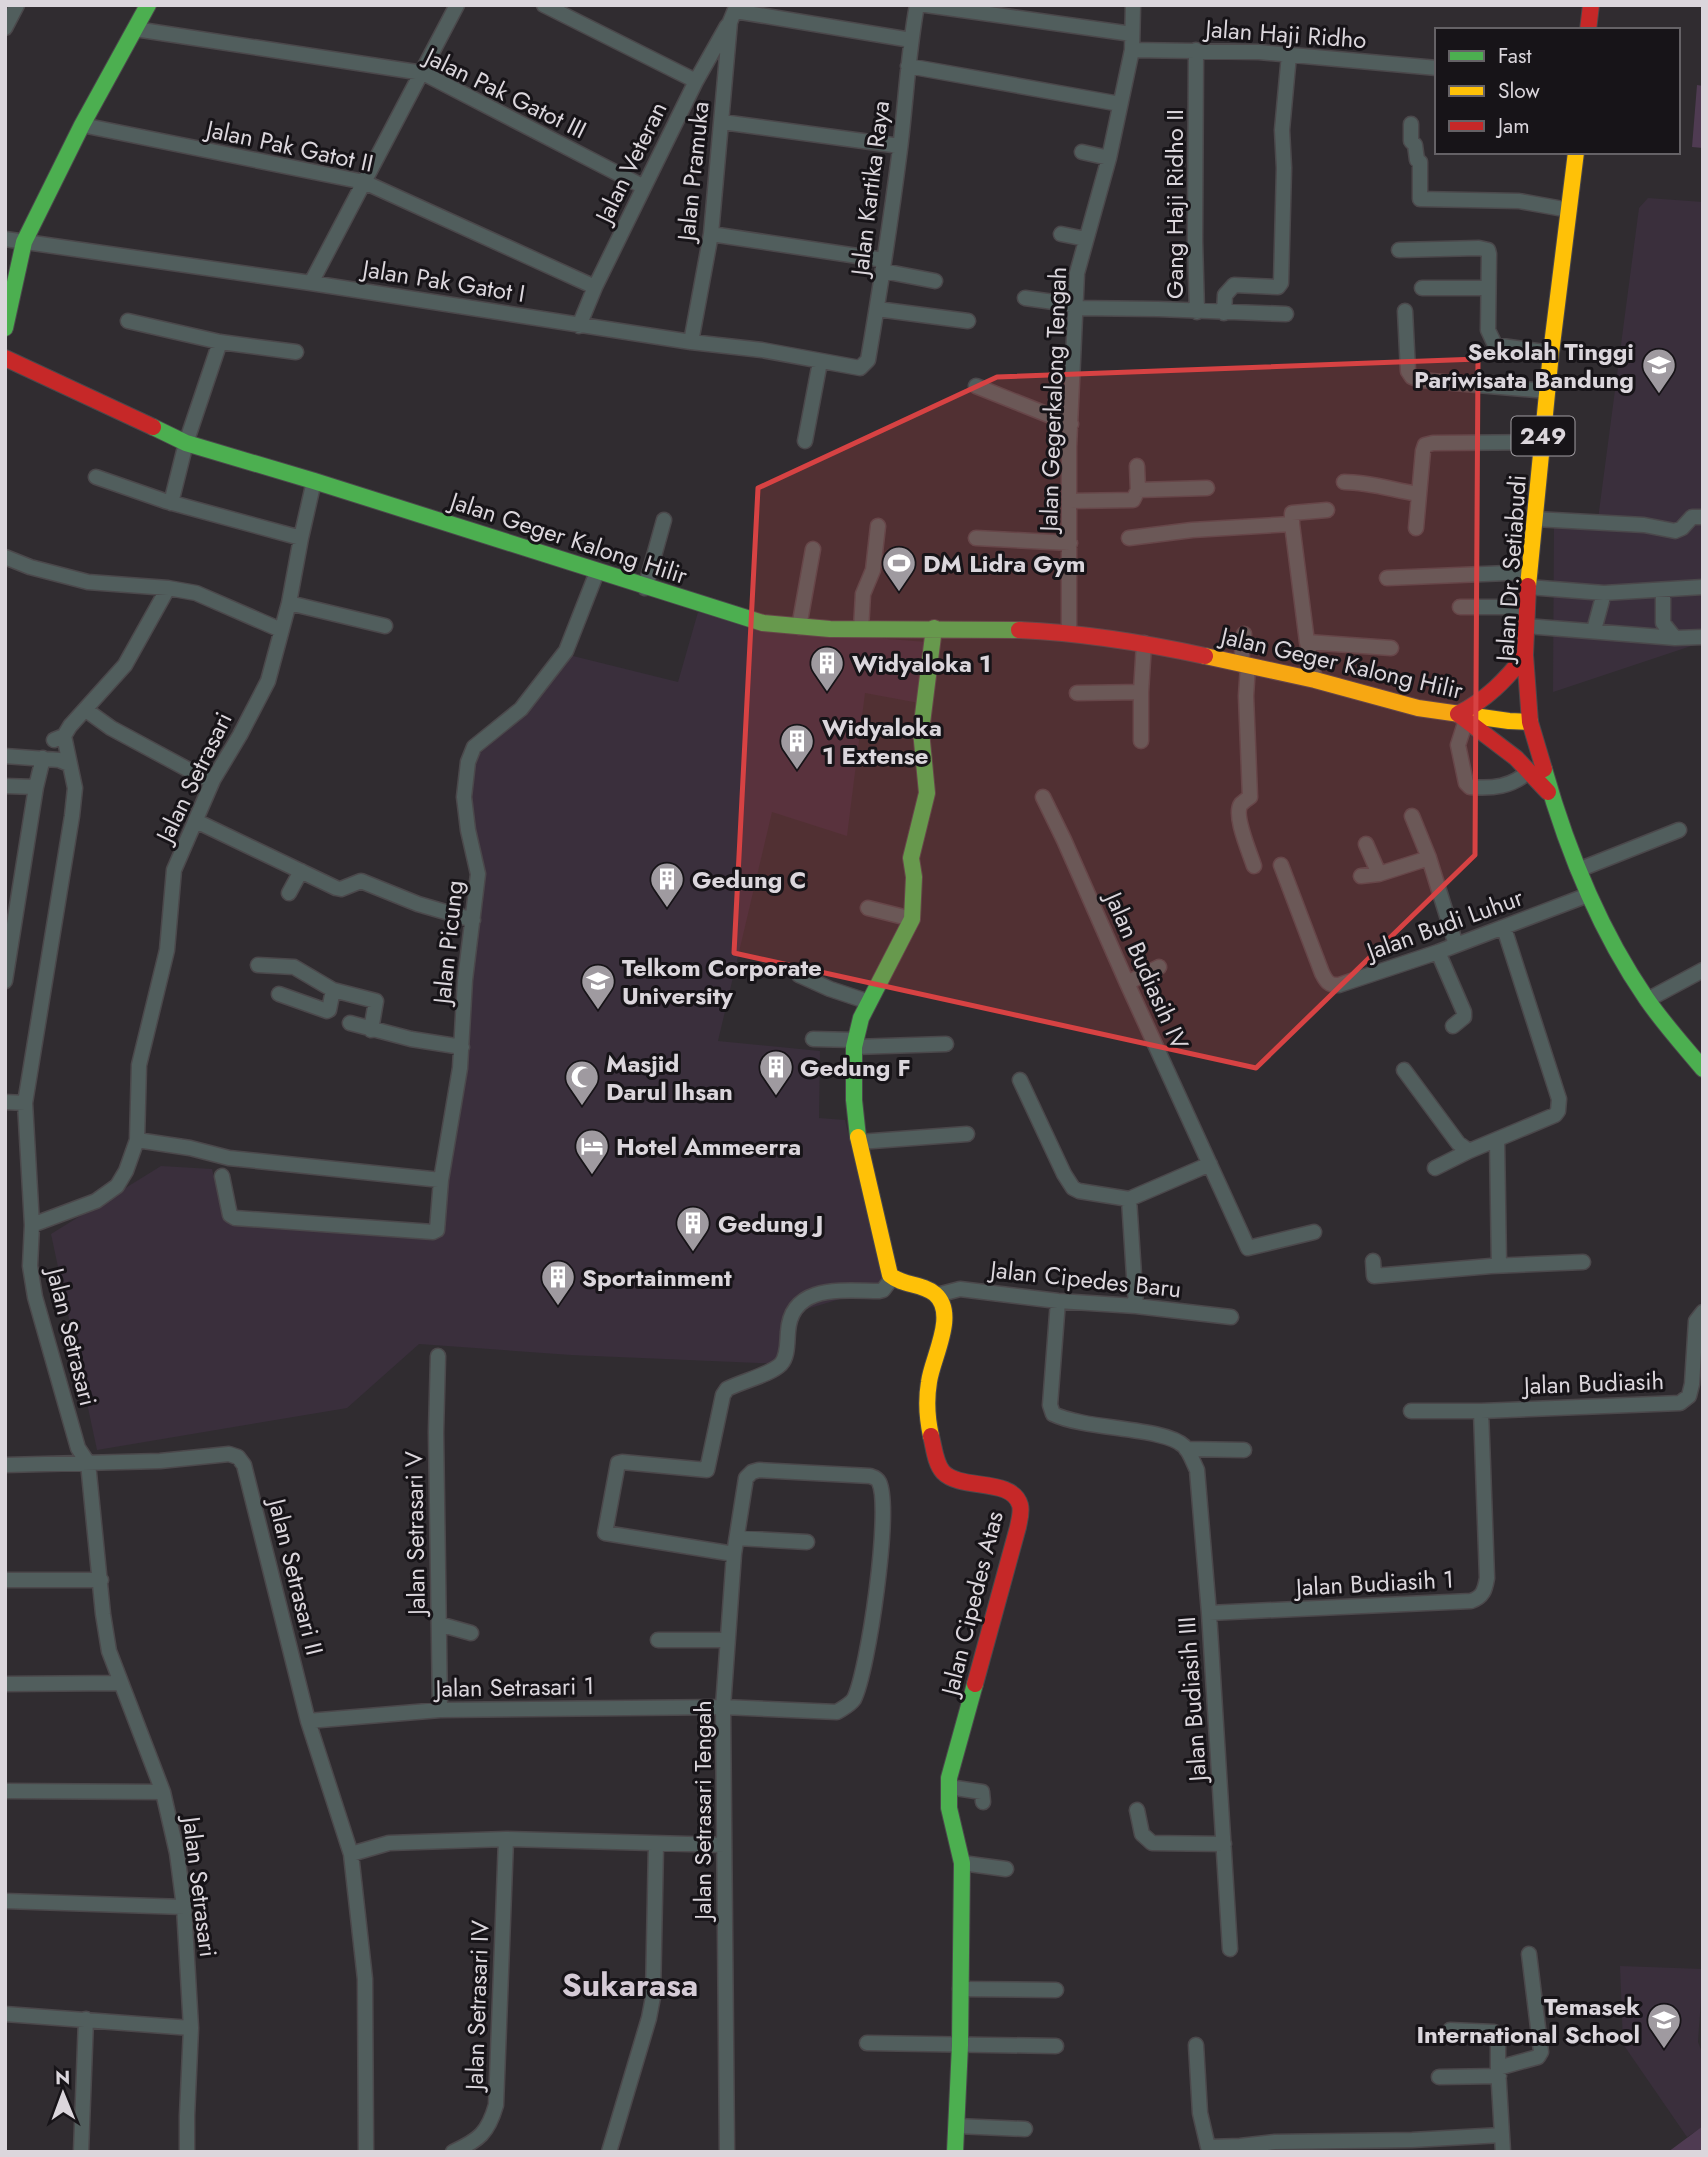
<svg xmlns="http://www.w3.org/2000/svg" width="1708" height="2157" viewBox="0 0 1708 2157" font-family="Jost,sans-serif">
<rect width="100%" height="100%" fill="#302c30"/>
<path fill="#3a2f3c" d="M1648,198l55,4v440l-150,50 1,-173h44l41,-311z
M698,612l75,18 154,12 -8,61 -54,-10 -18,143 -75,-24 -54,229 102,10 -1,67 26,2 39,166 -91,27 -9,51 -213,-9 -152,-11 -72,64 -250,42 -46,-216 110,-68 51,3 13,50 212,18 8,-9 3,-48 21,-133 3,-66 12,-114 -9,-28 -5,-41 6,-46 93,-97 109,27z
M1620,1966l83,3 -5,73 5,13v72l-16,10 -64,-93z"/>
<path fill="#4f3b52" d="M1697,85l6,1v62l-11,-1z
M1703,2126v26h-35z"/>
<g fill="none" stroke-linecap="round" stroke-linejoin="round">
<g stroke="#4b484b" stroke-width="17">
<path id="street" d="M544,5l152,76
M926,5l206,29
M735,11l176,29
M5,28l12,-23
M135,29l288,44 221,114
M1132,50l127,2 178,16
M1196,50l-1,191 2,71
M908,66l212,38
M722,122l178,24
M1411,124v17l4,4 2,15 3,2v37l99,2 50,9
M82,125l282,57 231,105
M1082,152l27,6
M711,234l173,26
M1061,234l25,5
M5,239l306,44 380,59 71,8 98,18 8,-8c12,-70 23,-141 32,-211 6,-48 8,-96 17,-144
M1399,250l80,-2 9,2 1,4 -1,76 7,15 56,8
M883,271l52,10
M311,283l146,-278
M1422,288h65
M1025,298l50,7
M1075,308l83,1 128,5
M877,309l91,12
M1405,311l3,60 4,6 8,3 127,11
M1224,313l1,-18 9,-10 44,2 3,-4 3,-115 -2,-38 7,-75
M128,321l92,21 76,10
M579,326l16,-39 101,-206 31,-55
M691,342l20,-108 19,-212 7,-17
M976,386l95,38
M805,441l15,-79
M96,477l69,24 136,37
M1344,482c25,0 49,8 74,12
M1138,490l69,-2
M1069,501l64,-1 5,-10 -1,-24
M171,503l15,-60 34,-101
M1535,519l109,6 31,6 7,-3 10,-11h11
M1292,524v-11l35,-3
M1416,528l7,-77 2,-6 8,-2 109,-1
M976,538l94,5
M1129,538l63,-8 100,-6 15,118 8,38
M5,557l25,10 58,15 80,6 28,5 85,37
M1387,578l143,-6
M1528,587l76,6 99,-6
M645,588l19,-68
M1663,590v33l12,15
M289,603l96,23
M1460,607h67
M1526,626l149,12 28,-1
M799,627l14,-78
M861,629l2,-35 10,-24 5,-44
M1594,630l10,-37
M1069,632v-185l8,-174 32,-115 23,-108 1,-45
M1307,642l84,6
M1241,664l3,-30
M1248,665l-2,31 4,101c-3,2 -6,4 -9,7 -8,11 9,49 13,62
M1077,693l64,-1
M86,710l25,18 91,49 11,3
M1466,720l-8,25 8,38 4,4c22,2 42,0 59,-16
M64,736l11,52 -3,28 -47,287 7,122 -2,41 5,31 43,151 10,15 15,151 6,37 54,141 14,61 7,54 7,121 -4,88v36
M54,740l10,-4 6,-10 55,-61 43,-77
M1141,741v-49l3,-49
M5,756l54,4 10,4
M5,786l31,1 -31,194
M36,787l7,-29
M1043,797l21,43 63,143 121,265 66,-16
M1412,816l17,42 27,87
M196,821l140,67 5,1 20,-8 57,23 55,16
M1366,844l13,30
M1281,865l41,108c4,8 7,13 17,12l99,-33 150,-57
M1578,870l101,-40
M1361,876l18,-2 50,-16
M289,893l12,-22
M868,908l44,11
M1438,952l26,60v5l-11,9
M258,965l36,2 39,23 43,11 -5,29
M799,975l31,14 39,13
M1127,983l32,-16
M279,994l48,17 2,-1 4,-20
M1647,1000l56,-30
M350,1023l61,16 51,8
M813,1039l42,1
M854,1047l92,-3
M1404,1070l54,73 11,8
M1020,1080l44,94 9,14 6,3 50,8
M5,1102l20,1
M137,1140l53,8 39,10 212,22
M1497,1140l2,126
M859,1142l108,-8
M1435,1168l34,-17 86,-36 3,-4 1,-12 -55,-171
M222,1176l8,39 5,3 198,14 4,-2 4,-50 19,-112 5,-88 13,-106 -10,-44 -4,-33 4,-35 6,-15 47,-38 45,-58 31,-79
M32,1225l64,-24 21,-15 9,-15 11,-31 2,-75 28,-115 7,-80 39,-90 27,-45 28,-54 21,-78 12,-65 13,-57
M1373,1261l1,15 117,-10 92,-4
M937,1295l23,-6 98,12 78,5 95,11
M1058,1301l-8,104 3,9c33,16 111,13 131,32 6,6 9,16 13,24l12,143 21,336
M1136,1306l-7,-107 81,-35
M438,1356l-2,76 4,278
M1411,1411h70l199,-8 9,-7 3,-12 4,-63 7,-9
M1186,1449l58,1
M5,1465l155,-4 69,-7 9,3 6,8 64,256 43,133 14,125 1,173
M737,1538l70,4
M734,1554l-129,-21 13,-70 4,-1 85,8 16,-75 4,-6c15,-8 43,-14 54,-25 7,-8 6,-21 7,-32 3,-49 56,-41 91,-41l4,-1 9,-12
M5,1580h96
M1209,1613l262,-12c12,-4 14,-11 16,-23l-6,-167
M439,1624l32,9
M658,1640h69
M5,1684l116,-1
M308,1721l132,-11 283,-3 114,5c6,-4 13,-7 17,-13 14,-27 38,-191 25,-217 -3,-5 -4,-4 -9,-6l-111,-6 -7,2 -6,6 -12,76 -11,153 4,445
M949,1787l33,5 1,10
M5,1791l158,1
M1137,1810l5,24 10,9 72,1
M351,1854l38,-11 117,-4 218,6
M962,1863l44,6
M5,1901l179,6
M960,1989l96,1
M5,2014l186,14
M1450,2030l44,2 4,9v27
M867,2043l189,3
M1196,2045l4,68 8,34 32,-1 35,-4 137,-2 90,-5
M1439,2077l60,-1
M957,2126l68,3
M81,2152l5,-133
M453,2152c26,-12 35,-19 43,-47l10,-266
M609,2152l40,-134 4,-21 3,-153
M1503,2152l-5,-84 40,-11 3,-5 -12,-98"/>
</g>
<g stroke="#4b484b" stroke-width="18">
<path id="fast" d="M5,328l19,-86 58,-117 66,-120
M153,427l33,16 128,38 449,142 67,6 189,1
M1544,769c23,81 54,159 102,229 17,25 38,48 57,71
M858,1137l-4,-37v-53l7,-29 51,-99 2,-42 -3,-19 16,-65 -6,-62 13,-103
M955,2152l5,-107 2,-182 -13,-55v-30l26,-94"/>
</g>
<g stroke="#4b484b" stroke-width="18">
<path id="slow" d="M1528,586l23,-233 25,-201
M1205,656l110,24 103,28 91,13 21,1
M858,1137l32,138c13,11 32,8 45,19 23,20 -3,64 -6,88 -3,18 -2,36 2,54"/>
</g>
<g stroke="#4b484b" stroke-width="18">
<path id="jam" d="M1588,30l3,-25
M5,358l148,69
M1528,586l-3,69 5,67 14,47
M1019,630c65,3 122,12 186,26
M1525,655c-19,25 -39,45 -67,59l58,44 32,34
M931,1436c3,11 4,27 12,36 18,19 69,5 77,33 2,7 -1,16 -2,22l-43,157"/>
</g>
<use href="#street" stroke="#515e5d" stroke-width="14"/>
<use href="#fast" stroke="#4caf50" stroke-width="16"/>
<use href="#slow" stroke="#ffc107" stroke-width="16"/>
<use href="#jam" stroke="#c62828" stroke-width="16"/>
</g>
<path fill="#d74243" fill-opacity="0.2" stroke="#d74243" stroke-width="5" stroke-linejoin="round" d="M1478,359l-3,496 -219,213 -522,-115 24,-465 239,-111z"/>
<defs>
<g id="university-pin" transform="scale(1.75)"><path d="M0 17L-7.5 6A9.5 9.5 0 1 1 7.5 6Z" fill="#9f9aa0" stroke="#171418"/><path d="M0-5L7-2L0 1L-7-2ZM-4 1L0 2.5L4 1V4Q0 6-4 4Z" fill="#fff"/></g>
<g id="stadium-pin" transform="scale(1.75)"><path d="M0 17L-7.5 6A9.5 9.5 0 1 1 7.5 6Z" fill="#9f9aa0" stroke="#171418"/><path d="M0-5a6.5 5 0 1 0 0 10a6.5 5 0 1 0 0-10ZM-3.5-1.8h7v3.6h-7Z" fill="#fff"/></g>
<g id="building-pin" transform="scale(1.75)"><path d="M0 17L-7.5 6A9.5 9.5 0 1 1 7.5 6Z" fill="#9f9aa0" stroke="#171418"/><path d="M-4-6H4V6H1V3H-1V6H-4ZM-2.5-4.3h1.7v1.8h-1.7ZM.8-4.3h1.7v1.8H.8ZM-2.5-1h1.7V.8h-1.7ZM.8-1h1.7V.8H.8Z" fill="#fff"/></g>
<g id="mosque-pin" transform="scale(1.75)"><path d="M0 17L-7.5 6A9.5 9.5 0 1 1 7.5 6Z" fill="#9f9aa0" stroke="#171418"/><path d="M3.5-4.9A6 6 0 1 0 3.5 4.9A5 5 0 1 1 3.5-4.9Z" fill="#fff"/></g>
<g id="hotel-pin" transform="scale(1.75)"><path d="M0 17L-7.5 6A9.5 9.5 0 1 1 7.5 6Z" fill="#9f9aa0" stroke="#171418"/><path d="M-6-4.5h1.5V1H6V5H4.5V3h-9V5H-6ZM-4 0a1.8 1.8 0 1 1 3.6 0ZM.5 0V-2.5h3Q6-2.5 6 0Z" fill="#fff"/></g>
<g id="school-pin" transform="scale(1.75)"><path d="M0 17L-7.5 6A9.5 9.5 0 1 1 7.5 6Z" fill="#9f9aa0" stroke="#171418"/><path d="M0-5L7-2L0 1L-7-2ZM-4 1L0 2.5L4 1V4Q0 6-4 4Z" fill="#fff"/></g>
</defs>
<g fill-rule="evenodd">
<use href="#university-pin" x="1659" y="365"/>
<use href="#stadium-pin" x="899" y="563"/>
<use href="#building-pin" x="827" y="663"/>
<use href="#building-pin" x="797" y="741"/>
<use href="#building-pin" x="667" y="879"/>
<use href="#university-pin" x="598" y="981"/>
<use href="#building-pin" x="776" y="1067"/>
<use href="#mosque-pin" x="582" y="1077"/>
<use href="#hotel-pin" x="592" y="1146"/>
<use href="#building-pin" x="693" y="1223"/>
<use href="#building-pin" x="558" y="1277"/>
<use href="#school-pin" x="1664" y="2020"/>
</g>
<g text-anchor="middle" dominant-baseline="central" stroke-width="6" stroke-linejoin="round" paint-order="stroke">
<rect fill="#171418" stroke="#a09ca1" stroke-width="2" x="1511.5" y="416.5" width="63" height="39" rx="5"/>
<g font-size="23" font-weight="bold" fill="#dbd6dc">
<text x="1543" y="436">249</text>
</g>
<g font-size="24" fill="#dbd6dc" stroke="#171418">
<text transform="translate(1286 34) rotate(4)">Jalan Haji Ridho</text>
<text transform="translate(506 93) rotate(26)">Jalan Pak Gatot III</text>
<text transform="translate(290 146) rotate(12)">Jalan Pak Gatot II</text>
<text transform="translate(631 162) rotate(-64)">Jalan Veteran</text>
<text transform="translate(693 171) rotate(-84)">Jalan Pramuka</text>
<text transform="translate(870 188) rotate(-83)">Jalan Kartika Raya</text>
<text transform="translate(1174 204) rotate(-90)">Gang Haji Ridho II</text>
<text transform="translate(444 281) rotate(9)">Jalan Pak Gatot I</text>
<text transform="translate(1053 399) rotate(-88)">Jalan Gegerkalong Tengah</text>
<text transform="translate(569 538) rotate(18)">Jalan Geger Kalong Hilir</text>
<text transform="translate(1511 568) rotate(-86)">Jalan Dr. Setiabudi</text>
<text transform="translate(1342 663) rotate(13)">Jalan Geger Kalong Hilir</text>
<text transform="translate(194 777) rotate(-64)">Jalan Setrasari</text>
<text transform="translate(1445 924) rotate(-20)">Jalan Budi Luhur</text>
<text transform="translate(448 942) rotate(-84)">Jalan Picung</text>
<text transform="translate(1147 971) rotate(66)">Jalan Budiasih IV</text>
<text transform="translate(1086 1279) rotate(6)">Jalan Cipedes Baru</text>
<text transform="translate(72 1337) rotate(76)">Jalan Setrasari</text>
<text transform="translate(1594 1383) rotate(-2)">Jalan Budiasih</text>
<text transform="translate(415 1533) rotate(-91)">Jalan Setrasari V</text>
<text transform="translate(296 1577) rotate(76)">Jalan Setrasari II</text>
<text transform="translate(1375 1583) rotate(-3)">Jalan Budiasih 1</text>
<text transform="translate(972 1603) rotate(-76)">Jalan Cipedes Atas</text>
<text transform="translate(515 1687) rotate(-1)">Jalan Setrasari 1</text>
<text transform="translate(1192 1699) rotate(-94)">Jalan Budiasih III</text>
<text transform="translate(702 1810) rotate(-90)">Jalan Setrasari Tengah</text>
<text transform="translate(200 1887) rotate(83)">Jalan Setrasari</text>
<text transform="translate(477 2005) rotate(-88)">Jalan Setrasari IV</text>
</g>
<g font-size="24" font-weight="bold" fill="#dbd6dc" stroke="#171418" text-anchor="start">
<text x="1634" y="351" text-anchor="end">Sekolah Tinggi<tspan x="1634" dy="28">Pariwisata Bandung</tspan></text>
<text x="923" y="563">DM Lidra Gym</text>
<text x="852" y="663">Widyaloka 1</text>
<text x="822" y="727">Widyaloka<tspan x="822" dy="28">1 Extense</tspan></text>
<text x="692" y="879">Gedung C</text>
<text x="622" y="967">Telkom Corporate<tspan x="622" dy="28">University</tspan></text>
<text x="606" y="1063">Masjid<tspan x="606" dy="28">Darul Ihsan</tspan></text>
<text x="800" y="1067">Gedung F</text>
<text x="616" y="1146">Hotel Ammeerra</text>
<text x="718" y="1223">Gedung J</text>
<text x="582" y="1277">Sportainment</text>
<text x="1640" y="2006" text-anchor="end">Temasek<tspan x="1640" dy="28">International School</tspan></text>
</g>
<g font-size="32" font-weight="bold" fill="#d5cbd6" stroke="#171418">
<text x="630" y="1985">Sukarasa</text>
</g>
</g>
<rect width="1708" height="2157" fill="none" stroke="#dbd6dc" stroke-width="14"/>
<rect x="1435" y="28" width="245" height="126" fill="#171418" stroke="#656266" stroke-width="2"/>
<rect x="1449" y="51" width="35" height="10" fill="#4caf50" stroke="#656266" stroke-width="2"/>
<text x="1498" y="63" font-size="21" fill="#dbd6dc">Fast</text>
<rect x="1449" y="86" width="35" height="10" fill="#ffc107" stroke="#656266" stroke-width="2"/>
<text x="1498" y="98" font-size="21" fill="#dbd6dc">Slow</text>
<rect x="1449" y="121" width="35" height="10" fill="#c62828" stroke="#656266" stroke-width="2"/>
<text x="1498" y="133" font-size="21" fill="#dbd6dc">Jam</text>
<g transform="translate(63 2094) rotate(359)" stroke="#171418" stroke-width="5" paint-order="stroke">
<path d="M0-5L12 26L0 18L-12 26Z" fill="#dbd6dc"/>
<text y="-10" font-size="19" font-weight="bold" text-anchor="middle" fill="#dbd6dc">N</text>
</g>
</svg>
